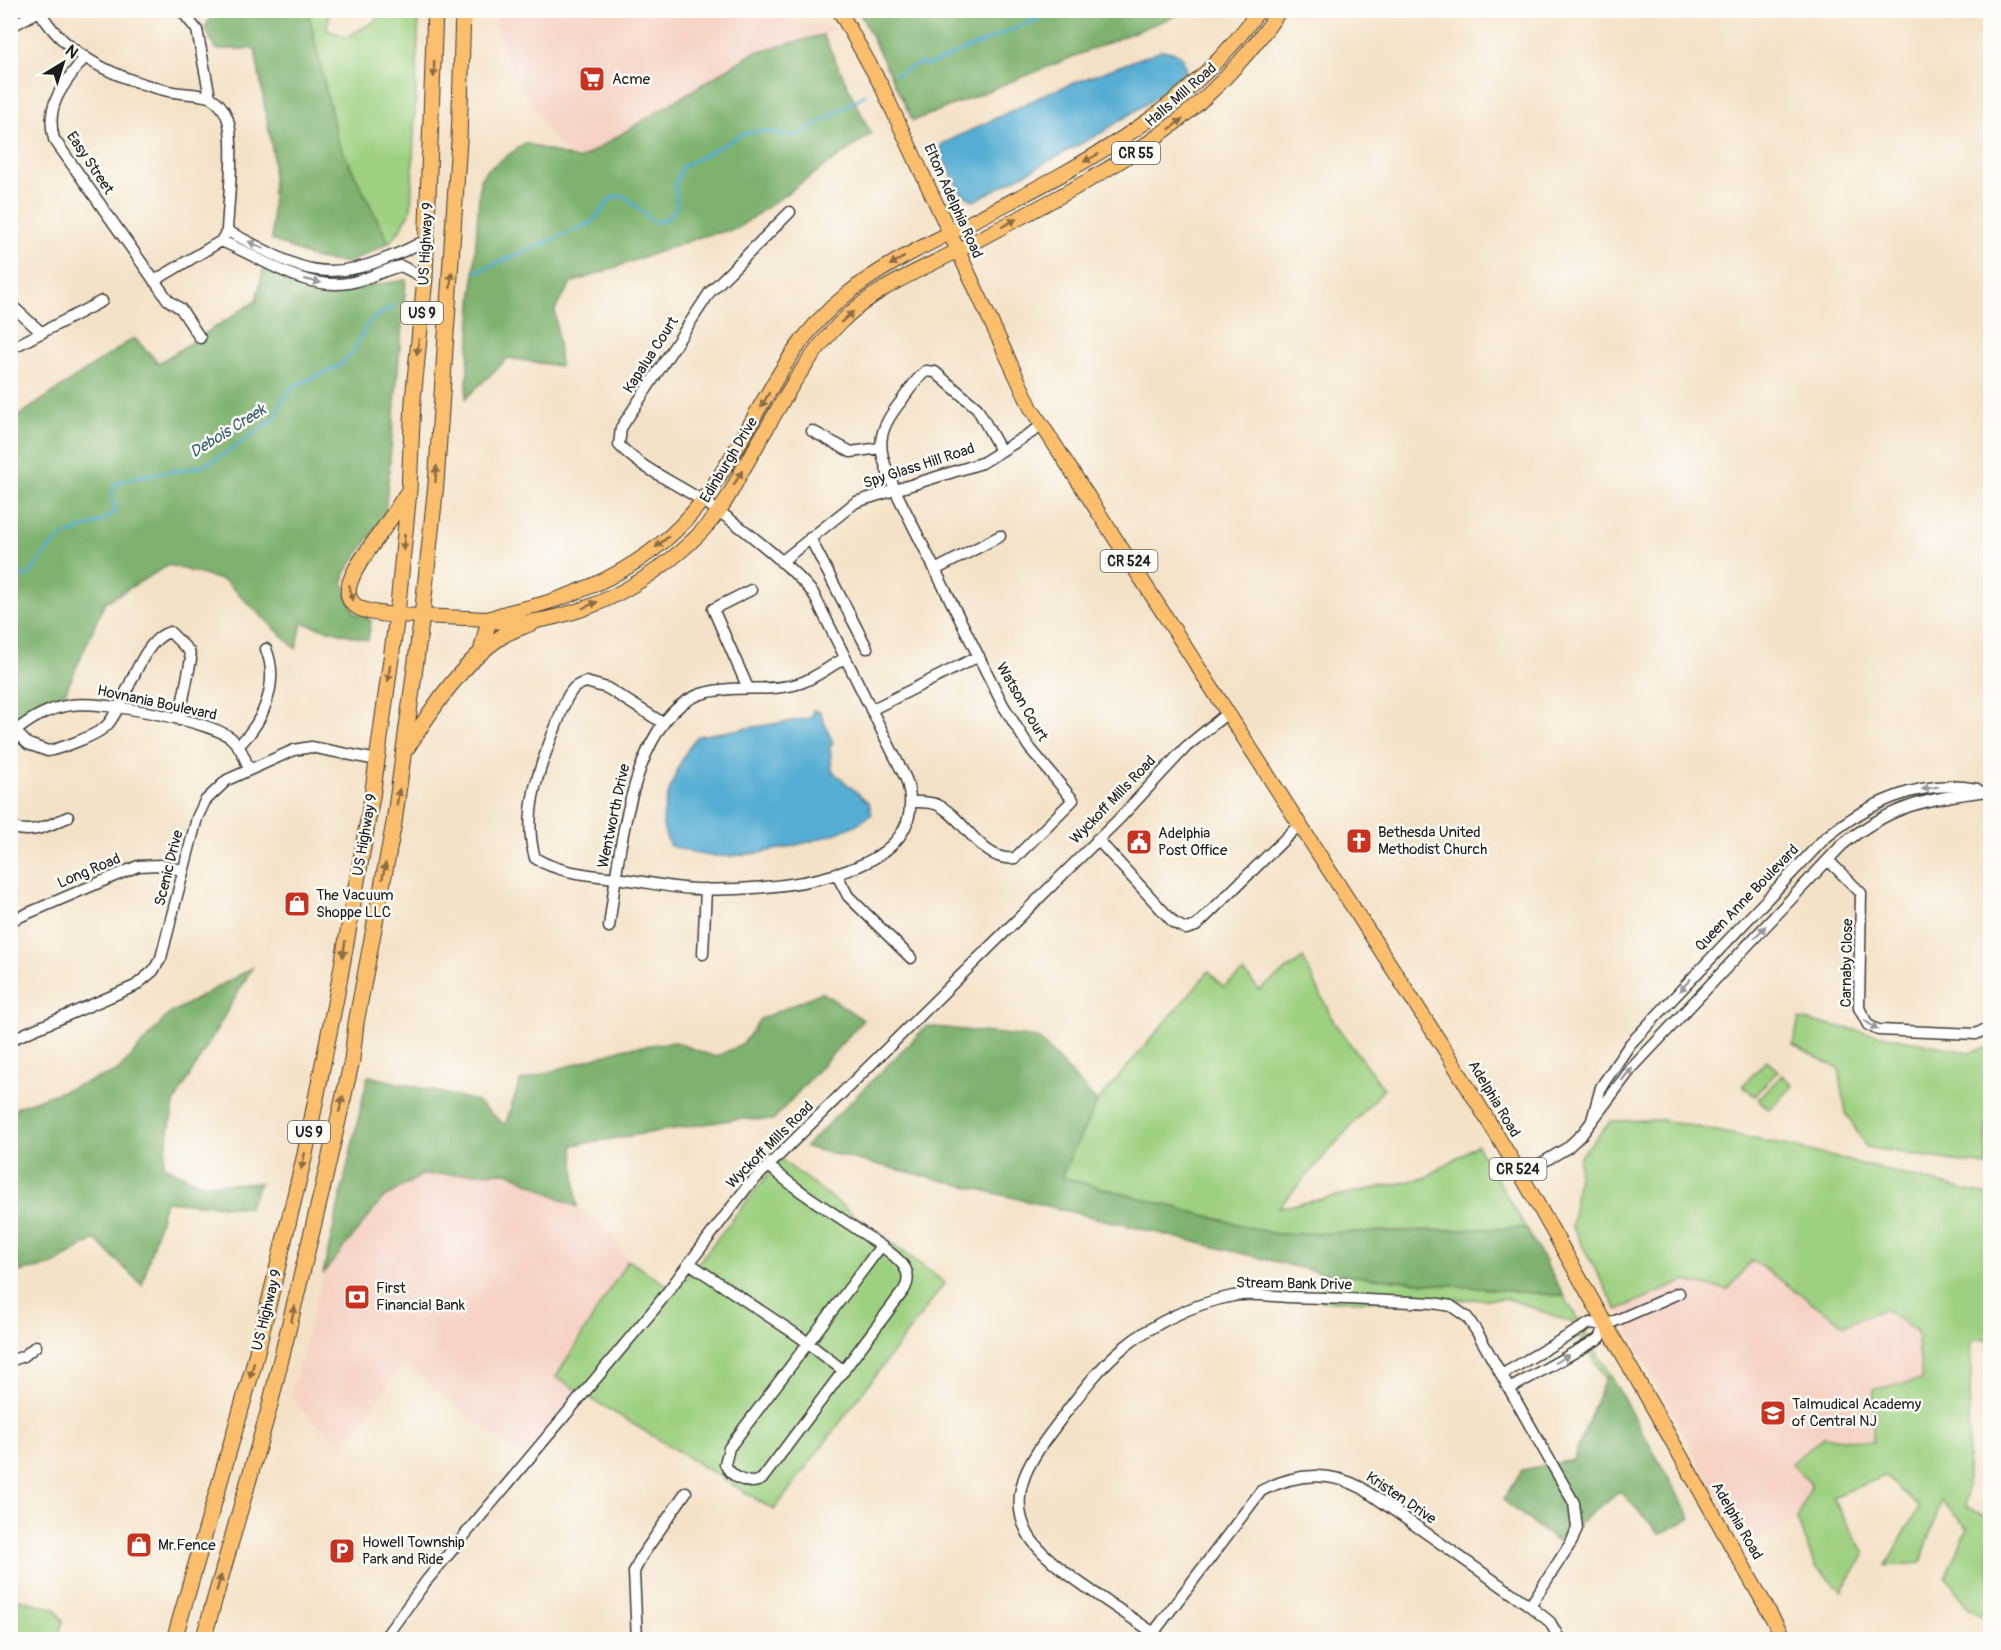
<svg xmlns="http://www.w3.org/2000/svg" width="2001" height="1650" viewBox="0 0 2001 1650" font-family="Pangolin,sans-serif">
<rect width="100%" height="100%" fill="#fdfcf7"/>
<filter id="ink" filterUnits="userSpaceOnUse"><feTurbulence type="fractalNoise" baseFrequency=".0167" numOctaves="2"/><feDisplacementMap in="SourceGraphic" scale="12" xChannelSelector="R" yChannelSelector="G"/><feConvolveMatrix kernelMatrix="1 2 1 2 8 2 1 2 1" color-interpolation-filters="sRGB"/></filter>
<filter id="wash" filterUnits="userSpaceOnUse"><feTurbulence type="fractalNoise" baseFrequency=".008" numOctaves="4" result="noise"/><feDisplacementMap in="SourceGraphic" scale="24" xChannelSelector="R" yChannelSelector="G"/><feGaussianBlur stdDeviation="1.35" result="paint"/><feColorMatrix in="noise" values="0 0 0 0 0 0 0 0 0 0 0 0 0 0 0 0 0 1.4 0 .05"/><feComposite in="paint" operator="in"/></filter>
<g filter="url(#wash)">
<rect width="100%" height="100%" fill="#f4e2c8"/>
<path fill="#f6d2c4" d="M788,10l8,14 41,3 -14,8 -68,17 -176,109 -21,-16 -44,-70 -19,-49 2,-15z
M508,1172l69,35 29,20 22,33 -72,117 32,22 -55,67 -129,-102 -60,81 -36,-29 -17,-20 32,-122 60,-76 39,-23z
M1752,1260l92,64 40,-15 33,23 5,48 -48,62 -50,-5 -33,26 20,21 -14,36 -53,27 -127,-237 69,-29 42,9z"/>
<path fill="#9dd080" stroke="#5c764e" stroke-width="1.5" d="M308,11h22l-3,19 20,7 28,-16 6,-10h38l-8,198 -10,20 -12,14 -52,-104z
M1303,958l32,66 49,65 -106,119 147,-30 52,-33 49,83 -251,6 -215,-57 37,-75 112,-131 14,16 21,-15 15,18z
M1799,1019l169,33 22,-5v71l-4,9 1,39 -121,-19 -20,-34 -7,-44 -46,-24z
M1767,1060l11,11 -24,25 -11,-11z
M1782,1075l11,11 -24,24 -11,-11z
M1663,1120l130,27 197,49v143h-18l-6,167 24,13v103l-21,-14 -23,-31 22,-49 -27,-27 -20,62 -35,3 33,-59 -34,-31 -53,21 33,57 -23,37 -27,-25 -18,-46 14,-36 -20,-21 33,-26 49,5 1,-53 48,-9 -5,-48 -33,-23 -40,16 -92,-65 -24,30 -43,-9 -68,29 -45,-84 8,-70 31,-35z
M780,1159l165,124 -171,227 -218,-133 72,-117 48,31z
M1322,1273l242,23 46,79 -5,4 -32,-56 -64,-24 -187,2z
M11,1597l44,12 8,12 -5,18h-47z"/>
<path fill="#7eb26e" stroke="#4d6745" stroke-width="1.5" d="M214,10l94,1 29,128 52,104 -41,20 -32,-4 -44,-19 1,-85 -18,-106h-39l-11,-21z
M859,11h328l-274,110z
M823,35l48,99 -135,95 -33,7 -132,47 -16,26 5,57 -52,-8 -42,40 14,-218 6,-9 39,-28 54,17 176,-108z
M264,267l42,22 49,-1 51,-8 -21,235 -40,58 -2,10 11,29 17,8 -3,20 -66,-17 -6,26 -71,-68 -56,-16 -64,37 -39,89 -32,24 -23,12v-306l123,-83 25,25 97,-62z
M252,968l-78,135 -11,62 37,19 60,-1 -12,25 -83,-7 -23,84 -47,-46 -44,27 -40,7 -1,-151 7,-15 101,-36 51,-57z
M822,992l41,28 -90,100 -37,-1 -163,26 4,62 -69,-35 -86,3 -39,23 -60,76 45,-198 108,25 29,24 15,-44 106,-33 49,-6 40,15 28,-13 17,-25z
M927,1026l111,12 59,64 -36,75 214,57 251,-6 38,68 -242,-23 -517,-126z
M1610,1375l81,143 -31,16 -40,-43 -64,50 -53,-41 19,-30 51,-10 32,-81z"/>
<path fill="#55add3" stroke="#386478" stroke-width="1.5" d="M1162,50l15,3 6,6 3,12 -14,16 -71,46 -127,68 -13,-8 -22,-42 3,-7 108,-52z
M813,710l7,2 13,31 -3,3 2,25 37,32 3,11c-31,26 -121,44 -161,42 -14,-1 -28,-7 -41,-10 -3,-7 -7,-15 -7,-23 0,-22 19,-72 35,-87l113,-18z"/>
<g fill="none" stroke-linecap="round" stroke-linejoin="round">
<path stroke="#55add3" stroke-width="3" d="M896,75l24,-12 9,2 130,-55
M476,272l115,-49 22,-26 12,-1 29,27 13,-4 10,-12 -2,-22 7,-18 61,-33 17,-3 38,5 68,-42
M10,571l16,6c12,-10 19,-27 31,-36 19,-14 42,-14 59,-30l-4,-16 3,-10c21,-13 59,-11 86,-19 21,-7 55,-35 75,-48 11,-44 35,-33 65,-54 17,-12 17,-29 29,-42 6,-7 17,-11 24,-16"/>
</g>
</g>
<g filter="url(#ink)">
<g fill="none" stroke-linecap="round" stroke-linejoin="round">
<g stroke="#3c3a36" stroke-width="13">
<path id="minor" d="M39,10c26,46 80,69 129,81 13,3 28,2 41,6 8,3 15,12 18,20 9,23 1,86 0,114l-6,10 -67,40
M181,10l16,20 13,67
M10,27l29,-16
M85,57c-20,26 -41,47 -31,82l114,161 13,9 19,29
M227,231c60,29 87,56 155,29 16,-6 30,-12 45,-21
M221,241c41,16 80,49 127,42 19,-3 35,-13 53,-17l24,12
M10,304l32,29
M10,349l92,-48
M812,431l39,21 29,-4
M810,538l57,110
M781,562l75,-60 126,-39 60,-37
M935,570l65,-34
M748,688l-35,-79 38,-19
M871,710l108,-54
M663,723l-56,-35 -21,-6c-3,1 -9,3 -12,6 -8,8 -12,22 -16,33 -17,42 -37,91 -23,137 25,16 59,17 88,21 24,3 48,9 72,10 65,3 245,-7 211,-110l-93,-186c-24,-29 -78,-72 -110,-92 -29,-19 -60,-31 -84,-56l2,-17 89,-136 80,-80
M15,731l13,13 20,7c14,-3 51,-16 60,-27 19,-22 33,-85 62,-92l19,19 2,8 -12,61
M11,735c17,-15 37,-27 60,-30 28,-5 139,16 160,33 10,9 14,20 18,32
M238,746c25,-23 42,-63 28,-97
M910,802c9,0 20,-1 28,3 27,13 44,58 77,53l58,-58 -44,-53 -26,-42 -108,-215c-17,-41 -22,-54 7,-90 7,-10 14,-21 24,-29l9,1 42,36 24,43
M10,827c22,8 38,-1 58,-10
M1097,839l77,84 12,6 10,-3 104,-102
M1828,860l33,33 -2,115 9,17 10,5 98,4 14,-7
M836,873l12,23 63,62
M10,921l128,-55 21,-1 23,5
M609,927c9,-63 21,-210 92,-233 31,-10 65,-1 96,-10 16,-4 33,-18 48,-26
M703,954l3,-65
M10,1040l125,-54 18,-15 8,-13 36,-140 8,-17 22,-21 67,-30 17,-3 66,13
M1592,1120l9,-33 29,-43 194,-205c43,-36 97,-61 153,-50
M769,1166c30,27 65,47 98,70 12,9 27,17 36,29 6,8 6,17 1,25l-142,189c-13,8 -31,-2 -37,-15l4,-16 152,-202
M1521,1175l46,-27 16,-15 48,-64 210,-223c48,-40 87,-48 147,-55
M689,1263l111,74 44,34
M10,1361l14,-5 12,-10
M1503,1374l87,-51 16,2 73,-32
M1511,1388l89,-50 6,-13
M1154,1632l107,-141c34,-18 67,-21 101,-3l168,118 20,16 10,18
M383,1640l44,-60 229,-273 91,-120 372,-368 67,-72 40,-33
M637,1640l-3,-68 7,-15 45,-65
M1163,1640c-34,-27 -117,-72 -135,-106 -21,-38 1,-73 24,-103 22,-29 43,-60 71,-83 31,-25 70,-44 110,-52 17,-3 37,0 54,1 49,1 97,4 146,6l18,3 16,11 10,15 97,171 3,25 -5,13 -42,65"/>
</g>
<g stroke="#3c3a36" stroke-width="16">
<path id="major" d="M839,10l42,75 150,323 416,645 74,122 264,465
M397,615l92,4c22,9 57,1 81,-6 53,-15 115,-57 148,-101 10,-13 17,-28 24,-41 30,-50 56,-105 97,-147 36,-37 80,-53 124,-76 127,-69 233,-113 317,-238
M489,619c17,-8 35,-10 53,-15 44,-13 86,-33 121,-62 81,-67 100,-182 183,-247 38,-31 83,-51 127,-74 107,-55 216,-109 286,-211"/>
</g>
<g stroke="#3c3a36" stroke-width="17">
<path id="highway" d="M397,615c-72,-3 -51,-34 -21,-76 11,-15 21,-30 31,-46
M481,652l8,-33
M407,748c26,-41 56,-87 97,-113 9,-6 20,-8 30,-13
M174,1640l79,-272 52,-214 33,-166 34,-191 25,-182 12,-124 4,-91 12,-122 10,-268
M203,1640l66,-231 54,-223 29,-126 4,-37 38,-200 28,-207 14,-132 23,-343 4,-131"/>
</g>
<use href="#minor" stroke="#fff" stroke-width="10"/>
<use href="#major" stroke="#fabe6d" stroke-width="14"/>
<use href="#highway" stroke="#fabe6d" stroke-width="15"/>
</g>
<defs><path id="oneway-solid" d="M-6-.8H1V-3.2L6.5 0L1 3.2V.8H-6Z" transform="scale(1.5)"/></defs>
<g fill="#8b6d44">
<use href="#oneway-solid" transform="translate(434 69) rotate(91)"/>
<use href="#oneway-solid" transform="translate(1176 124) rotate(-38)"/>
<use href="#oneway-solid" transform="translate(1091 158) rotate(152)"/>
<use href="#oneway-solid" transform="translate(1009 223) rotate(-28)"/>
<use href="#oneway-solid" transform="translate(897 261) rotate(151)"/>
<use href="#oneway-solid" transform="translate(451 280) rotate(-86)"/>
<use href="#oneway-solid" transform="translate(847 317) rotate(-41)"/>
<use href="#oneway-solid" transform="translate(418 347) rotate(96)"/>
<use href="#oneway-solid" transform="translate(765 400) rotate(120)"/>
<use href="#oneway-solid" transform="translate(436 474) rotate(-86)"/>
<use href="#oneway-solid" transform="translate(738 478) rotate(-59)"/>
<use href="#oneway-solid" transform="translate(404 542) rotate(95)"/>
<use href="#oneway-solid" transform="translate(662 542) rotate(140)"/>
<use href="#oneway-solid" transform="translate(351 593) rotate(77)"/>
<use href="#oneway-solid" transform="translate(590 605) rotate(-23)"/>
<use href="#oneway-solid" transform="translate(389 673) rotate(98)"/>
<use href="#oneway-solid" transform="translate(398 797) rotate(-81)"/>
<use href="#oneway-solid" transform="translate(384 871) rotate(-78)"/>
<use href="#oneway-solid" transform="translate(344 949) rotate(99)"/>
<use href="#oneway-solid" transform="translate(341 1104) rotate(-77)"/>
<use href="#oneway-solid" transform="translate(303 1161) rotate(103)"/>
<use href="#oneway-solid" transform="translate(293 1314) rotate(-77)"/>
<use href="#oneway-solid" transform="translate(252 1370) rotate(105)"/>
<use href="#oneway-solid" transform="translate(219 1583) rotate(-74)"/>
</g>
<g fill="#999">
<use href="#oneway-solid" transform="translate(256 245) rotate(-154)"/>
<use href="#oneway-solid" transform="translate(313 281) rotate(13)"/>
<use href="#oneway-solid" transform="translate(1930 788) rotate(171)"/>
<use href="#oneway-solid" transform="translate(1760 932) rotate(-47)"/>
<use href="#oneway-solid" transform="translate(1685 985) rotate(133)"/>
<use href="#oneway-solid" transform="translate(1871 1025) rotate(35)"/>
<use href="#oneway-solid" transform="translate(1627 1074) rotate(-52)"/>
<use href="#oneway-solid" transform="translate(1562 1359) rotate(-29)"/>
</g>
</g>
<defs>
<g id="supermarket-square" transform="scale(1.35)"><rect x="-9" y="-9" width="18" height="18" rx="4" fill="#c8321e" stroke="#fdfcf7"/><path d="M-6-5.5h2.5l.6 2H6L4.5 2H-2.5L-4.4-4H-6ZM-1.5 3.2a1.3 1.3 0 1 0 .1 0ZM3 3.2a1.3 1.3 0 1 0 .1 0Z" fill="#fff"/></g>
<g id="church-square" transform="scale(1.35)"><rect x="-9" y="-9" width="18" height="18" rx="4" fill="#c8321e" stroke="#fdfcf7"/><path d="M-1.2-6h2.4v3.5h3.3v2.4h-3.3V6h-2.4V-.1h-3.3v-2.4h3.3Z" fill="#fff"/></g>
<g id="civic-square" transform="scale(1.35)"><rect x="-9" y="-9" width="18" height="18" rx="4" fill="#c8321e" stroke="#fdfcf7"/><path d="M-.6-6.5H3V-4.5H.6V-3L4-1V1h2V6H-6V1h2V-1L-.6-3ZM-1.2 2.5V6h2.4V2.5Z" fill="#fff"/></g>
<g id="shop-square" transform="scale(1.35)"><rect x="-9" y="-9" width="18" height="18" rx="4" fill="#c8321e" stroke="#fdfcf7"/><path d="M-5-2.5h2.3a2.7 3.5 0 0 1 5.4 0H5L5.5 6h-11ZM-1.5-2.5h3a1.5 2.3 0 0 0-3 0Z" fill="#fff"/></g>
<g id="bank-square" transform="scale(1.35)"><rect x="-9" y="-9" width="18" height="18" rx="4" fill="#c8321e" stroke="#fdfcf7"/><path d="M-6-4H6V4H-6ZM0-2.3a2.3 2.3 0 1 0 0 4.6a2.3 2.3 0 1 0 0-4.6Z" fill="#fff"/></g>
<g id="school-square" transform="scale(1.35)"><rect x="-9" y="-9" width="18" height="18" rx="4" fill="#c8321e" stroke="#fdfcf7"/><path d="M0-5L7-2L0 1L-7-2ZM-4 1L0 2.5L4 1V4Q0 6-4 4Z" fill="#fff"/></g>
<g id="parking-square" transform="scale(1.35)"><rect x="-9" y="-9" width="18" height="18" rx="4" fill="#c8321e" stroke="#fdfcf7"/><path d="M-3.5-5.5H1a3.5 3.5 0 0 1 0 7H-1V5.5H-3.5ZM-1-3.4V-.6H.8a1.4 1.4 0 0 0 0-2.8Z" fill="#fff"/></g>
</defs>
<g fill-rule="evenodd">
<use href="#supermarket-square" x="592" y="79"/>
<use href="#church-square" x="1359" y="841"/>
<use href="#civic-square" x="1139" y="842"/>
<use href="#shop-square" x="297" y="904"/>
<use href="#bank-square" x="357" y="1297"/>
<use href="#school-square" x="1773" y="1413"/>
<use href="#shop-square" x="139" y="1545"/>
<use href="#parking-square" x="342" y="1551"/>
</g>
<g text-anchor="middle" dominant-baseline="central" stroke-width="5" stroke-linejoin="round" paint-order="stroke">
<g fill="#fdfcf7" stroke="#605f5e" stroke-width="1.5">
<rect x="1112" y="142" width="48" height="22" rx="4.5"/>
<rect x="401" y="302" width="42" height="22" rx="4.5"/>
<rect x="1100.5" y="550" width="57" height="22" rx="4.5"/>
<rect x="288" y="1121" width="42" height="22" rx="4.5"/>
<rect x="1489.5" y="1158" width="57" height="22" rx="4.5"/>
</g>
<g font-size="14" font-weight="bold" fill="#1c1c1c">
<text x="1136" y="153">CR 55</text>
<text x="422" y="313">US 9</text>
<text x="1129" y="561">CR 524</text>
<text x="309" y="1132">US 9</text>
<text x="1518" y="1169">CR 524</text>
</g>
<g font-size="15" fill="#1c1c1c" stroke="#fdfcf7" text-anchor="start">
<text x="612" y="79">Acme</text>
<text x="1378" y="832">Bethesda United<tspan x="1378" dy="17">Methodist Church</tspan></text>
<text x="1158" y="833">Adelphia<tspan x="1158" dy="17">Post Office</tspan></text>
<text x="316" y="895">The Vacuum<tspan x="316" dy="17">Shoppe LLC</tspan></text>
<text x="376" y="1288">First<tspan x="376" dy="17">Financial Bank</tspan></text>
<text x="1792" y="1404">Talmudical Academy<tspan x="1792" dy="17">of Central NJ</tspan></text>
<text x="362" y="1542">Howell Township<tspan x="362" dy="17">Park and Ride</tspan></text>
<text x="158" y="1545">Mr.Fence</text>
</g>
<g font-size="15" fill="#1c1c1c" stroke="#fdfcf7">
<text transform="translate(1181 95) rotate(-41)">Halls Mill Road</text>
<text transform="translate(90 163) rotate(56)">Easy Street</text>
<text transform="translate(953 201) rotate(66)">Elton Adelphia Road</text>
<text transform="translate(426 244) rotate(-87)">US Highway 9</text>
<text transform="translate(651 355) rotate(-57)">Kapalua Court</text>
<text transform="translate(729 460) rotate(-59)">Edinburgh Drive</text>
<text transform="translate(919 466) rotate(-18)">Spy Glass Hill Road</text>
<text transform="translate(1022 702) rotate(60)">Watson Court</text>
<text transform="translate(157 703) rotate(12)">Hovnania Boulevard</text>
<text transform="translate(1113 800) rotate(-46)">Wyckoff Mills Road</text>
<text transform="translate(614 816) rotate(-78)">Wentworth Drive</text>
<text transform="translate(365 835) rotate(-80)">US Highway 9</text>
<text transform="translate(169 868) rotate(-76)">Scenic Drive</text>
<text transform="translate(89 871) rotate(-23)">Long Road</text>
<text transform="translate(1747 898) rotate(-46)">Queen Anne Boulevard</text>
<text transform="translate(1847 963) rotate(-89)">Carnaby Close</text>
<text transform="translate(1494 1099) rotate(59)">Adelphia Road</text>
<text transform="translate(770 1145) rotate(-45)">Wyckoff Mills Road</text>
<text transform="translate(1294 1284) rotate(1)">Stream Bank Drive</text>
<text transform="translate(267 1310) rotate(-76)">US Highway 9</text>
<text transform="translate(1401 1498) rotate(34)">Kristen Drive</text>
<text transform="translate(1737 1521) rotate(60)">Adelphia Road</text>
</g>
<g font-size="16" font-style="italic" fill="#365d6e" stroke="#fdfcf7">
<text transform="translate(228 431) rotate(-32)">Debois Creek</text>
</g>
</g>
<rect width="2001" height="1650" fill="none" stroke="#fdfcf7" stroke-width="36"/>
<g transform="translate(63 63) rotate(38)" stroke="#fdfcf7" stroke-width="4.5" paint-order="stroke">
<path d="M0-4.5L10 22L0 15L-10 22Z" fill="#1c1c1c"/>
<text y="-9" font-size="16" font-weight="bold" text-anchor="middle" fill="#1c1c1c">N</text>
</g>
</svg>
